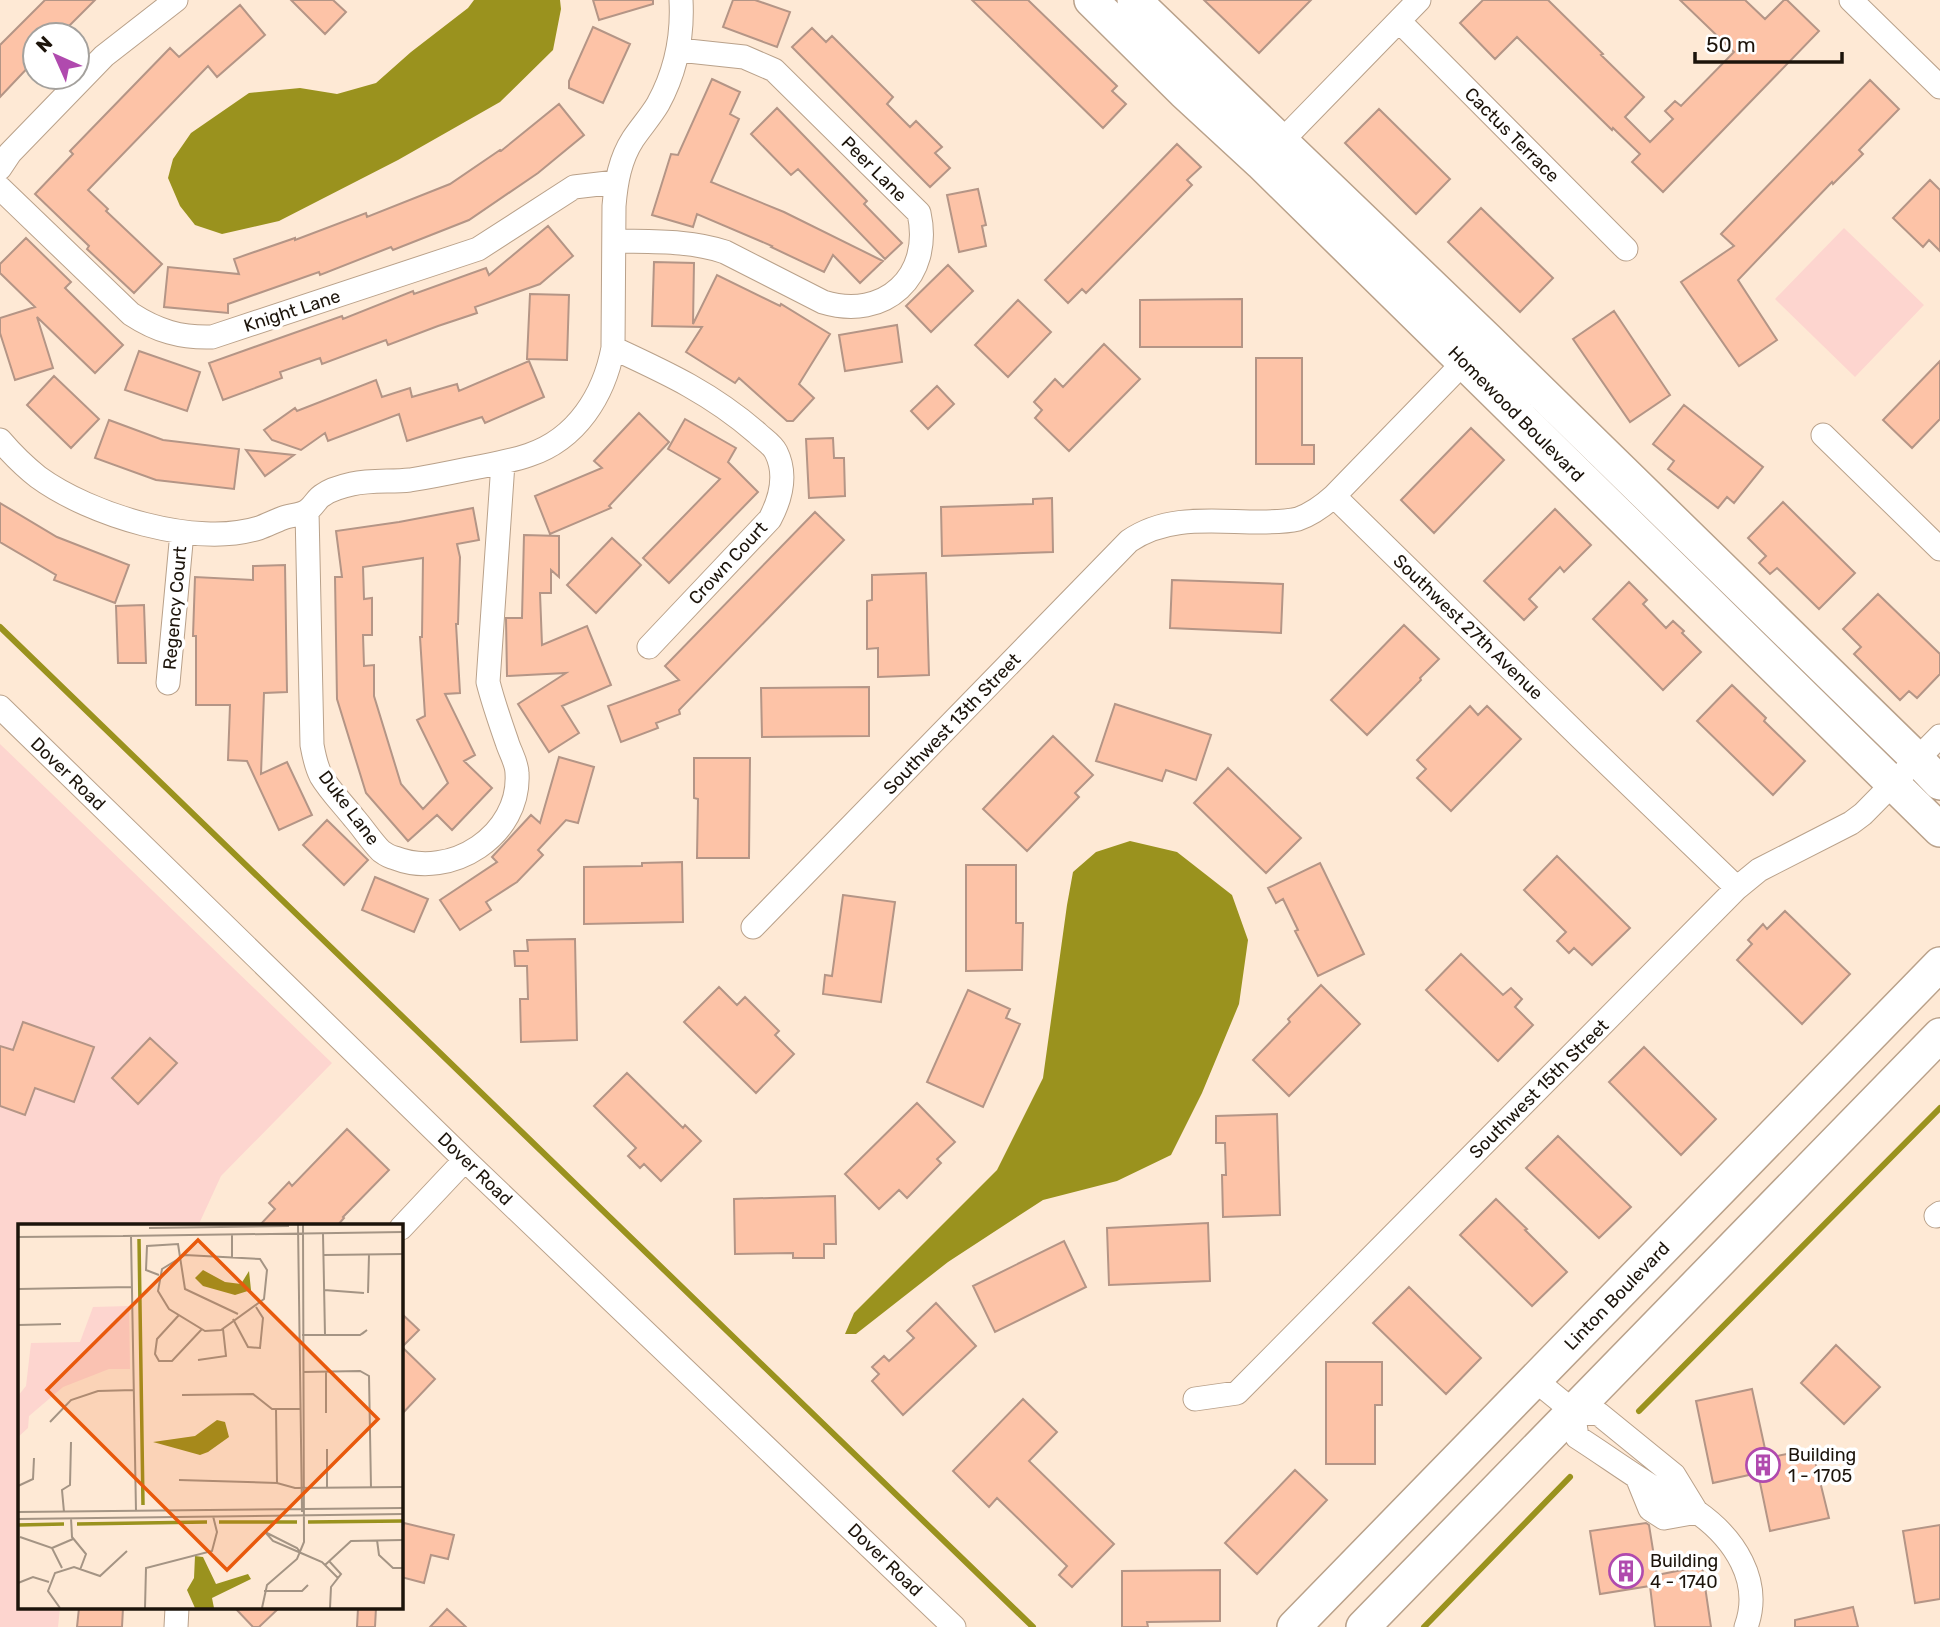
<svg xmlns="http://www.w3.org/2000/svg" width="1940" height="1627" viewBox="0 0 1940 1627" font-family="Rubik,sans-serif">
<rect width="100%" height="100%" fill="#fee9d5"/>
<path fill="#fdd5cf" d="M1844,228l80,77 -69,72 -80,-78z
M0,744l332,319 -111,113 -23,50h-179v382h41l-2,19h-58z"/>
<path fill="#9a921e" d="M474,0h86l1,9 -8,41 -53,52 -102,58 -119,61 -57,13 -27,-9 -15,-19 -12,-28 5,-19 18,-26 58,-40 51,-5 37,6 39,-11 35,-31 57,-44z
M1130,841l47,11 55,43 16,45 -9,64 -37,89 -31,62 -54,26 -74,19 -95,62 -92,72h-11l9,-21 143,-143 46,-92 24,-173 6,-33 23,-20z"/>
<g fill="none" stroke-linecap="round" stroke-linejoin="round">
<path stroke="#9a921e" stroke-width="6" d="M0,627l1033,1000
M1639,1411l301,-303
M1424,1627l146,-150"/>
</g>
<path fill="#fdc3a7" stroke="#b49586" stroke-width="2" fill-rule="evenodd" d="M45,0h50l-35,35h-25v25l-35,37v-52z
M291,0h42l13,12 -21,22z
M593,0h60v4l-54,16z
M733,0h22l35,12 -13,35 -54,-20z
M972,0h56l89,86 -5,5 14,13 -23,24z
M1204,0h107l-52,53z
M1483,0h65l55,54 -2,1 43,42 -19,20 25,25 23,-23 -8,-8 10,-10 6,5 53,-54 -54,-52h65l20,19 19,-19h3l32,31 -156,161 -31,-30 8,-8 -27,-26 -1,2 -95,-93 -22,22 -35,-36z
M240,5l25,30 -48,42 -9,-11 -120,124 20,19 -2,2 56,53 -28,29 -47,-44 2,-3 -54,-52 38,-40 -3,-3 100,-103 9,9z
M593,27l37,17 -27,59 -34,-15v-7z
M812,28l14,14 6,-6 61,61 -6,7 23,23 6,-6 26,26 -7,6 15,15 -20,19 -138,-140z
M712,79l28,13 -10,22 9,5 -28,63 73,30 99,49 -23,22 -27,-28 -9,17 -53,-25 1,-1 -75,-32 -4,13 -41,-12 19,-61 7,1z
M1870,80l29,29 -40,41 4,4 -30,30 -1,-2 -94,98 39,60 -38,26 -58,-84 53,-36 -13,-12z
M559,104l25,31 -46,38 -69,47 -76,30 -2,-3 -71,28 -1,-3 -91,32v9l-64,-6 4,-40 71,7 -5,-15 61,-21v2l71,-27 1,4 83,-33 50,-34 1,1z
M777,108l90,93 -3,3 38,39 -17,16 -87,-90 -7,6 -40,-41z
M1379,109l71,70 -34,35 -71,-71z
M1177,144l24,23 -14,13 5,5 -106,108 -4,-4 -14,14 -23,-23z
M1930,180l10,10v61l-11,-11 -6,7 -30,-29z
M978,189l8,36 -4,1 4,20 -27,6 -12,-57z
M1481,208l72,70 -33,34 -72,-70z
M548,226l25,30 -33,28 -65,23 2,6 -39,13 -50,19 -2,-5 -64,24 -2,-6 -40,14 2,6 -59,22 -14,-37 133,-47 1,3 70,-28 1,3 72,-26 3,7z
M26,238l45,44 -6,6 58,57 -28,28 -58,-56 16,51 -38,12 -15,-47v-15l35,-11 -35,-34v-9z
M654,262l40,1 -1,61 24,-49 63,31 1,-2 49,30 -31,50 15,14 -21,23h-6l-48,-43 -4,5 -49,-31 16,-25 -50,-1z
M948,265l25,26 -42,41 -25,-26z
M530,294l39,1 -2,65 -40,-1z
M1242,299v48h-102v-47z
M1018,300l33,32 -43,45 -33,-32z
M1614,311l56,84 -40,27 -57,-83z
M897,325l5,37 -57,9 -6,-36z
M1104,344l36,35 -71,72 -34,-33 7,-8 -8,-8 21,-23 8,8z
M139,351l61,21 -13,39 -62,-21z
M1256,358h46v87h12v19h-58z
M529,361l15,36 -59,26 -3,-6 -75,24 -8,-27 -71,27 -3,-8 -24,17 -29,-10 -8,-10 31,-22 2,3 79,-31 6,17 28,-9 2,9 45,-13 2,7z
M1940,361v58l-28,29 -29,-28z
M54,376l45,43 -28,29 -44,-43z
M937,386l17,18 -26,25 -17,-18z
M1684,405l79,62 -29,36 -7,-6 -9,11 -50,-39 6,-8 -21,-17z
M639,413l30,29 -60,64 2,2 -61,26 -15,-38 67,-28 -8,-7z
M685,419l51,29 -8,14 30,30 -89,91 -26,-25 77,-79 -52,-30z
M109,420l54,20 76,9 -5,40 -78,-9 -61,-22z
M1471,428l33,32 -70,73 -33,-33z
M833,438l1,20h10l1,38 -36,2 -3,-59z
M246,450l48,5 -29,21z
M1052,498l1,54 -111,4 -1,-49 92,-3v-5z
M1783,502l72,71 -36,36 -42,-41 -7,6 -11,-11 7,-7 -18,-18z
M0,503l57,34 72,28 -14,38 -61,-23 2,-5 -56,-33z
M473,508l6,32 -22,4 3,13 -2,67h-2l4,69 -15,1 30,61 -11,6 28,27 -40,42 -15,-15 -29,26 -42,-48 -29,-94 -2,-122h7l-6,-46 63,-9zM423,558l-1,79h-2l5,79 -8,4 31,63 -25,26 -22,-25 -27,-88v-31l-10,1 -1,-31h9v-37l-8,1 -1,-32z
M1555,509l36,36 -27,27 -4,-5 -31,32 8,8 -13,13 -40,-39z
M815,512l29,28 -165,170 1,4 -24,9 2,5 -37,14 -13,-36 71,-26 -14,-14z
M524,535l35,1v41l-8,-7v23h-11l2,52 45,-19 24,59 -49,21 17,27 -30,19 -31,-48 48,-31 -59,3 -1,-58h16z
M612,538l29,27 -45,48 -29,-28z
M285,565l2,127 -23,1 -3,81 26,-12 25,53 -33,15 -32,-69 -19,-1 2,-55h-34v-69h-3l2,-59 58,3v-14z
M926,573l3,102 -51,2v-29l-11,1v-48l5,-1v-25z
M1172,580l111,4 -2,49 -111,-5z
M1629,582l18,18 -4,4 23,24 7,-7 11,10 -2,2 19,19 -38,38 -70,-71z
M1878,594l62,60v20l-23,24 -8,-7 -9,9 -46,-46 7,-7 -18,-18z
M144,605l2,58h-28l-2,-57z
M1404,625l35,34 -19,19 1,2 -54,55 -36,-35z
M1732,685l34,33 -2,3 41,40 -32,34 -76,-74z
M869,687v49l-107,1 -1,-49z
M1115,704l96,31 -15,45 -30,-10 -4,11 -66,-20z
M1470,706l8,9 9,-9 34,33 -70,72 -34,-33 9,-9 -9,-9z
M1053,736l40,39 -18,18 4,4 -52,54 -44,-42z
M559,757l35,10 -16,56 -12,-3 -28,30 5,5 -26,27 -31,20 5,8 -31,20 -20,-30 57,-38 -5,-5 39,-42 9,8z
M694,758h56l-1,100h-52l1,-59 -4,-1z
M1228,768l73,70 -35,35 -72,-70z
M327,820l41,40 -24,25 -41,-40z
M1557,856l73,72 -38,37 -18,-17 -5,5 -12,-12 9,-9 -42,-42z
M682,862l1,60 -99,2v-57l58,-1v-3z
M1320,863l44,91 -46,22 -23,-45 3,-1 -15,-31 -7,4 -8,-15z
M966,865h50v58h7l-1,47 -56,1z
M375,877l53,22 -14,33 -52,-22z
M843,895l52,7 -14,100 -58,-8 2,-19 7,1z
M1785,911l65,63 -48,50 -65,-64 15,-16 -4,-4 15,-16 4,5z
M575,939l2,101 -56,2 -1,-43h8l-1,-33h-12l-1,-15h14l-1,-11z
M1461,954l42,41 8,-7 11,11 -7,8 18,18 -35,36 -72,-71z
M1321,985l39,39 -71,72 -36,-36 37,-38 -2,-3z
M719,987l18,18 8,-8 34,34 -4,4 19,19 -38,39 -72,-71z
M968,990l42,19 -4,9 14,6 -37,83 -56,-25z
M23,1022l71,25 -20,55 -39,-14 -10,27 -25,-9v-60l13,4z
M150,1038l27,25 -39,41 -26,-26z
M1644,1047l72,72 -35,36 -72,-73z
M627,1073l56,55 2,-3 16,16 -40,40 -17,-17 -4,4 -12,-12 8,-8 -42,-42z
M917,1103l38,39 -18,17 4,4 -34,35 -8,-8 -20,19 -34,-35z
M1277,1114l3,101 -57,2 -1,-42h4l-1,-32h-9v-27z
M347,1129l42,41 -46,47 1,1 -7,8h-78l16,-17 -6,-6 20,-21 3,4z
M1558,1136l73,71 -32,31 -73,-70z
M835,1196l1,48h-12v14h-31v-5l-58,1 -1,-55z
M1496,1199l31,30 -2,1 42,42 -35,34 -72,-71z
M1208,1223l2,58 -101,4 -2,-57z
M1064,1241l22,46 -91,45 -22,-46z
M1409,1287l72,71 -35,36 -73,-71z
M936,1303l40,43 -73,69 -31,-34 7,-7 -7,-7 12,-11 5,5 25,-23 -7,-7z
M401,1313l18,17 -17,17 33,32 -34,36z
M1836,1345l44,42 -36,37 -43,-41z
M1326,1362h56v43h-7v59h-49z
M1752,1389l15,69 45,-9 17,69 -59,13 -12,-58 -45,10 -17,-82z
M1023,1399l34,33 -28,29 85,83 -42,43 -13,-12 8,-9 -70,-68 -8,9 -36,-36z
M1295,1470l32,30 -70,74 -32,-31z
M404,1523l50,12 -6,24 -17,-4 -7,28 -23,-6v-41z
M1646,1523l3,2 8,50 45,-9 9,61h-56l-5,-41 -50,8 -10,-63z
M1940,1525v74l-25,4 -12,-72z
M1220,1570v51l-73,1 1,5h-26v-56z
M1853,1607l5,20h-63v-7z
M79,1608h44l-1,19h-45z
M235,1608h44l-20,19h-6z
M358,1608h18l-1,19h-18z
M447,1609l19,18h-36z"/>
<g fill="none" stroke-linecap="round" stroke-linejoin="round">
<g stroke="#b9a18a" stroke-width="25">
<path id="street" d="M1851,0l89,87
M1399,21l227,228
M1273,150l146,-150
M0,168l10,-15 94,-97 72,-56
M0,188l131,126c26,17 50,24 81,23l266,-88 96,-62 42,-5
M614,241c37,1 76,-1 111,11l98,50c62,19 110,-26 96,-89l-145,-143 -30,-13 -65,-7
M613,348c54,25 98,45 144,85 6,6 15,11 19,19 11,22 5,46 -6,67l-121,128
M1823,435l117,114
M0,440c12,14 24,26 38,37 52,38 158,71 221,51 8,-3 16,-7 24,-10 8,-3 19,-3 25,-8 6,-4 9,-12 15,-15 8,-6 20,-9 29,-11 19,-4 39,-2 58,-4 19,-3 39,-7 58,-11 20,-4 41,-7 61,-14 48,-16 75,-60 84,-107l1,-142c2,-24 6,-47 19,-67 8,-12 18,-23 25,-35 18,-33 25,-67 23,-104
M1334,496l247,242 156,150
M307,511l5,234c2,11 4,21 9,31 9,15 22,28 33,42 9,10 17,23 27,33 4,3 9,6 14,7 56,22 126,-23 122,-85 0,-10 -7,-21 -10,-31 -7,-20 -14,-40 -19,-60l15,-219
M168,683l14,-151
M0,707l465,453 489,467
M753,927l376,-386c39,-27 86,-19 131,-19 13,0 25,0 38,-3 14,-5 25,-13 36,-23l138,-142
M1936,1216l4,-3
M401,1228l64,-68
M1535,1380l38,31 26,3 75,61 22,36
M1195,1399l42,-6 500,-505 22,-18 92,-47 12,-9 77,-78
M1573,1411l4,26c28,18 54,37 82,54 12,7 26,13 38,21 37,26 66,69 49,115
M1637,1477l13,32 14,9 33,-6
M176,1627l1,-19"/>
</g>
<g stroke="#b9a18a" stroke-width="36">
<path id="secondary" d="M1091,0l93,92 77,71 679,667
M1134,0l353,339 430,420 23,24
M1294,1627l646,-663
M1363,1627c192,-198 386,-394 577,-592"/>
</g>
<use href="#street" stroke="#fff" stroke-width="23"/>
<use href="#secondary" stroke="#fff" stroke-width="33"/>
</g>
<defs>
<g id="building-ring" transform="scale(1.75)"><circle r="9.5" fill="#fff" stroke="#b04aae" stroke-width="1.5"/><path d="M-4-6H4V6H1V3H-1V6H-4ZM-2.5-4.3h1.7v1.8h-1.7ZM.8-4.3h1.7v1.8H.8ZM-2.5-1h1.7V.8h-1.7ZM.8-1h1.7V.8H.8Z" fill="#b04aae"/></g>
</defs>
<g fill-rule="evenodd">
<use href="#building-ring" x="1763" y="1465"/>
<use href="#building-ring" x="1626" y="1571"/>
</g>
<g text-anchor="middle" dominant-baseline="central" stroke-width="7" stroke-linejoin="round" paint-order="stroke">
<g font-size="18" fill="#1c140b" stroke="#fff">
<text transform="translate(1512 135) rotate(45)">Cactus Terrace</text>
<text transform="translate(874 169) rotate(45)">Peer Lane</text>
<text transform="translate(292 311) rotate(-18)">Knight Lane</text>
<text transform="translate(1516 414) rotate(45)">Homewood Boulevard</text>
<text transform="translate(728 563) rotate(-47)">Crown Court</text>
<text transform="translate(175 608) rotate(-85)">Regency Court</text>
<text transform="translate(1468 627) rotate(44)">Southwest 27th Avenue</text>
<text transform="translate(952 724) rotate(-46)">Southwest 13th Street</text>
<text transform="translate(68 774) rotate(44)">Dover Road</text>
<text transform="translate(349 808) rotate(53)">Duke Lane</text>
<text transform="translate(1539 1089) rotate(-45)">Southwest 15th Street</text>
<text transform="translate(475 1169) rotate(44)">Dover Road</text>
<text transform="translate(1617 1296) rotate(-46)">Linton Boulevard</text>
<text transform="translate(885 1560) rotate(44)">Dover Road</text>
</g>
<g font-size="18" fill="#1c140b" stroke="#fff" text-anchor="start">
<text x="1788" y="1455">Building<tspan x="1788" dy="21">1 - 1705</tspan></text>
<text x="1650" y="1561">Building<tspan x="1650" dy="21">4 - 1740</tspan></text>
</g>
</g>
<g transform="translate(18 1224)">
<rect width="385" height="385" fill="#fee9d5"/>
<path d="M111,82l1,63h-21l-46,18 -34,29 -1,12 -10,9v-41l8,-10 5,-43 49,-1 13,-35z" fill="#fdd5cf"/>
<path d="M185,46l22,12 16,2 8,-13 2,19 -16,5 -32,-9 -8,-8zM199,196l8,2 4,15 -21,15 -8,3 -47,-13 42,-6zM177,332l8,1 13,27 32,-10 3,5 -39,19 2,10h-19l-8,-18 7,-12z" fill="#9a921e"/>
<path fill="none" stroke="#9a921e" stroke-width="3.5" d="M121,15l4,266M201,298h78M290,298l95,-1M59,300l130,-2M0,301l46,-1"/>
<path fill="none" stroke="#a49484" stroke-width="2" d="M280,1l4,287M131,4l140,-2M305,10l2,101M214,11v22M105,12l280,-4M113,12l5,275M0,13l105,-1M167,31l75,4 7,11 -3,29 -43,31 -16,1 -36,-22 -11,-18 4,-22zM306,31l79,-1M141,51l-13,-5 1,-24 31,-2 7,45 53,25M0,65l114,-2M306,66l40,3M350,69l1,-38M161,91l-22,24 -2,15 4,7h13l30,-32M215,95l15,28 12,1 3,-30 -7,-11M0,101l43,-1M284,111h58l7,-5 -5,4M180,136l28,-4 -3,-27M285,148l57,-1 9,5 2,112M164,171l71,-1 19,15h29M258,185l1,74M308,189v-42M32,198l21,-22 27,-9 36,-1M309,225v39M161,256l98,3 18,5 108,-1M0,262l15,-7 1,-21M0,288l385,-4M46,288l-2,-22 8,-5 1,-43M53,294l1,19 14,17 -6,16M0,295l385,-5M247,308l32,16 4,5 -28,-12zM2,313l32,11 10,20M359,316l2,15 14,13h10M34,324l21,-9M283,329l21,9 16,16M311,337l12,13 -10,13 -1,21M307,341l26,-24 52,-1M0,359l15,-6 16,5M246,367h38l6,-6M42,384l-12,-17 7,-18 19,-6 26,9 27,-25M127,384l1,-40 66,-17 5,-19 -4,-16M244,384l5,-23 30,-26 7,-17 -1,-317"/>
<path fill="#e8590c" fill-opacity="0.15" stroke="#e8590c" stroke-width="3.5" d="M180,16l180,179 -151,151 -180,-180z"/>
<rect width="385" height="385" fill="none" stroke="#1c140b" stroke-width="3.5"/>
</g>
<g transform="translate(56 56) rotate(315)"><circle r="33" fill="#ffffff" stroke="#a4a19d" stroke-width="2"/>
<path d="M0-5L12 26L0 18L-12 26Z" fill="#b04aae"/>
<text y="-10" font-size="19" font-weight="bold" text-anchor="middle" fill="#1c140b">N</text>
</g>
<path d="M1695 52v10h147v-10" fill="none" stroke="#1c140b" stroke-width="3.5"/>
<text x="1706" y="52" font-size="21" fill="#1c140b" stroke="#ffffff" stroke-width="5" paint-order="stroke">50 m</text>
</svg>
